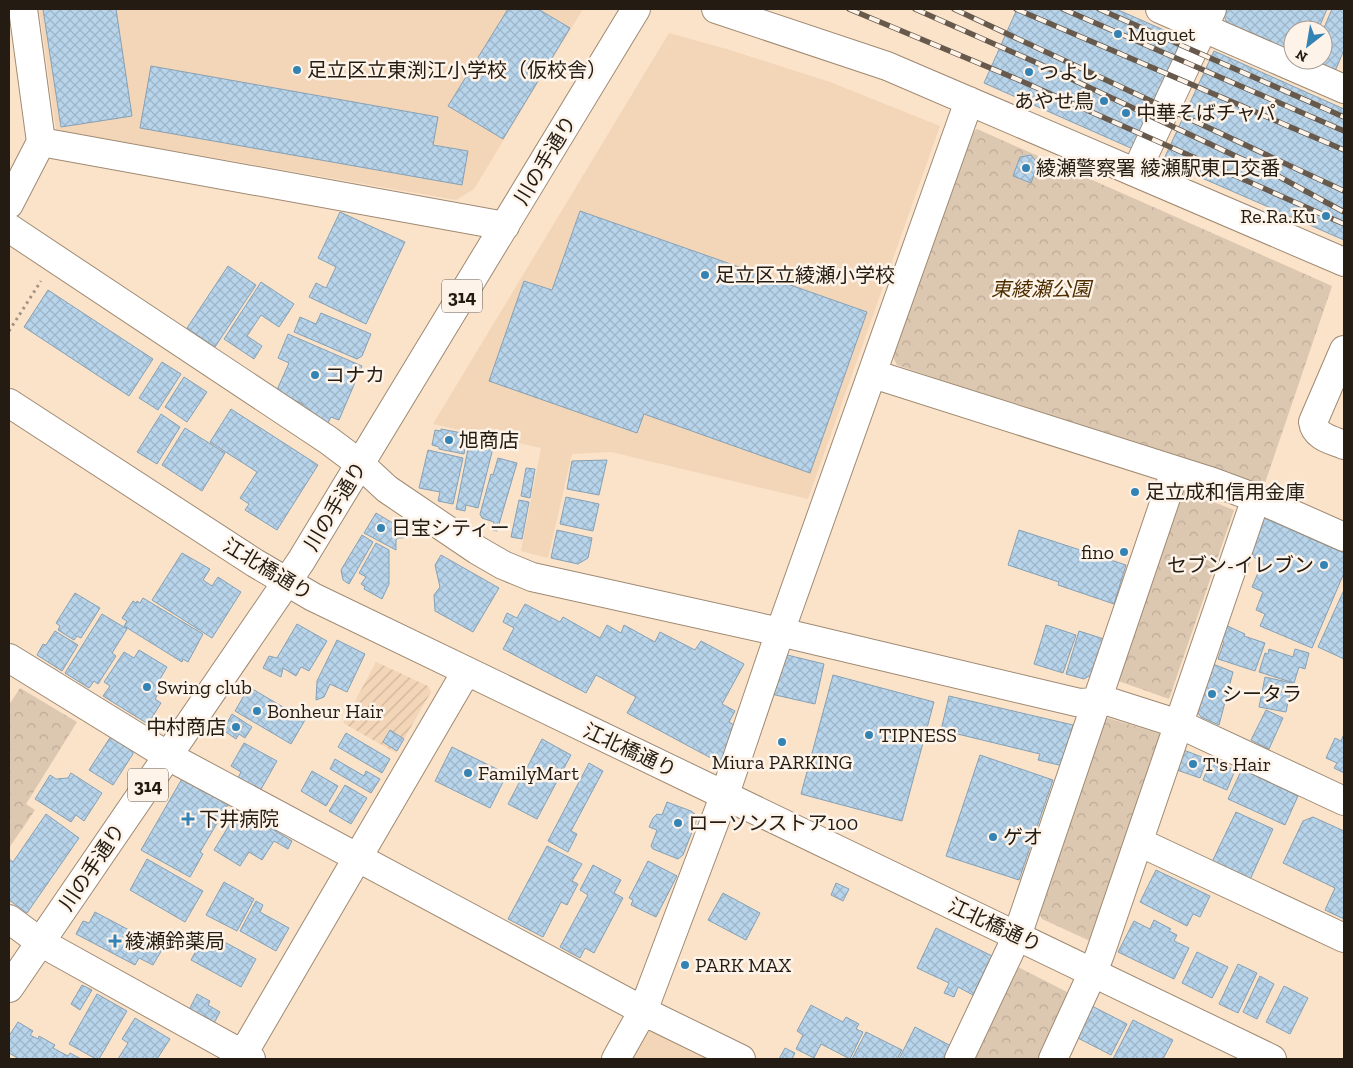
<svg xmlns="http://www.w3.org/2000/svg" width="1353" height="1068" viewBox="0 0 1353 1068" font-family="'Zilla Slab','Noto Sans JP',serif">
<defs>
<pattern id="industrial-furrows" width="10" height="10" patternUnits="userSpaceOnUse" patternTransform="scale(1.25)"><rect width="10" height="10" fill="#f3d5b7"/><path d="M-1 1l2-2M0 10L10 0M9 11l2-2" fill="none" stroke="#d0b69c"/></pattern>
<pattern id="park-crowns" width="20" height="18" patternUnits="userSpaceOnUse" patternTransform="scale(1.25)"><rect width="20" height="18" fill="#dcc7b1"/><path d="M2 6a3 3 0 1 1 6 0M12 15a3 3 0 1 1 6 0" fill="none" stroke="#bdaa97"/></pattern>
<pattern id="building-cross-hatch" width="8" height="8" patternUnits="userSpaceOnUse" patternTransform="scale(1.25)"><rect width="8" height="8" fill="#b7d4ea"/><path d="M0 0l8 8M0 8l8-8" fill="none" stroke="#9db5c8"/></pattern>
</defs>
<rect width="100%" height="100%" fill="#fbe3ca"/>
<path fill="#f3d5b7" d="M39,9h544l-109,180 -18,11 -400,-70z
M669,33l61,17 100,32 110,44 -132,373 -197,-47 -39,2 -24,104 -27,-7 20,-103 -108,-24z
M652,1031l59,28h-82l13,-25z"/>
<path fill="url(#industrial-furrows)" d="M376,662l52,24 3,6 -35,61 -53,-30z"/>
<path fill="url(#park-crowns)" d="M977,129l355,157 -68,200 -38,-15 -22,-1 -307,-105 -5,-10 76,-219z
M1173,486l61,24 -65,189 -59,-21z
M20,688l57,34 -51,82 9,6 -26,38v-143z
M1108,718l53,16 -64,205 -7,2 -48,-22 -6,-12 64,-188z
M1018,967l49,25 4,11 -26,56h-77l41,-87z"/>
<path fill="url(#building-cross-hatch)" stroke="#86a1b5" d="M43,9h73l16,107 -71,11z
M508,9h30l32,19 -67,111 -55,-33z
M1017,9h99l66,29 -49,111 -149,-66z
M1227,9h100l-9,21h-25v23l-65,-28 -4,-9z
M1332,9h12v41l-8,19 -6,1 -20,-10h13v-30z
M1214,51l130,58v131l-181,-79z
M151,66l287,51 -5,28 35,6 -6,34 -322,-57z
M1031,155l7,9 -7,19 -18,-7 7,-19z
M580,211l287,101 -57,161 -166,-59 -7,19 -148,-52 35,-100 28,9z
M340,212l65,30 -39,82 -57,-27 7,-14 10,5 10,-21 -18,-9z
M228,266l28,19 -41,62 -28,-19z
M261,282l33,22 -15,23 -18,-12 -14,21 15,10 -8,13 -30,-20z
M48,290l105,69 -24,37 -105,-69z
M321,313l50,21 -9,22 -5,3 -63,-27 6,-15 16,7z
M288,334l74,32 -23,54 -8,-3 -3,6 -28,-12 3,-7 -27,-12 13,-29 -11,-5z
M162,362l19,12 -23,36 -19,-12z
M184,377l23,15 -20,30 -22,-15z
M231,409l87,56 -41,65 -32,-20 4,-6 -9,-6 17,-26 -47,-30z
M161,414l19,13 -23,37 -20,-12z
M185,428l40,25 -23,38 -40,-26z
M441,429l26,5 -3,20 -25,-5v-2l-7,-2 3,-15 6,1z
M470,439l24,5 -16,64 -12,-3 -1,6 -9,-2z
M428,450l35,8 -10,46 -15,-3 2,-9 -21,-4z
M498,458l19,5 -20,68 -5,-1 2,-8 -12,-4 -2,-4 11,-40 2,1z
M607,460l-8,35 -32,-6 5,-28z
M526,468l9,1 -5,29 -9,-2z
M566,497l33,7 -6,27 -33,-7z
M519,500l10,2 -7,37 -11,-2z
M376,513l40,24 -18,1 -2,2v10l-32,-17z
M1264,518l80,35v20l-32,75 -52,-22 5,-12 -9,-4 7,-18 -11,-5 11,-26 -15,-6z
M557,530l35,8 -4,20 -10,6 -27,-6z
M1019,530l107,35 -12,39 -56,-19 1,-3 -51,-17z
M362,535l11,7 -24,42 -6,-4 -2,-10z
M376,543l13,7v34l-7,15 -18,-10 1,-2 -4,-3 5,-7 -7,-4z
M182,553l28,16 -7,11 9,6 6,-9 23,15 -29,46 -60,-38z
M441,555l58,33 -26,44 -38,-21 -1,-16 6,-8 -5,-22z
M1344,590v69l-26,-12z
M75,593l25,15 -19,30 -4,-2 -3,4 -16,-10 2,-4 -4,-3z
M143,598l60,36 -15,28 -5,-3 -1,3 -58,-36 3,-5 -5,-3 11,-17 3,2 1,-2 3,2z
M525,604l35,18 3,-5 37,21 7,-13 14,8 3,-8 31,17 5,-10 35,18 6,-9 43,23 -22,40 13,7 -6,11 12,7 -19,35 -95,-51 9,-16 -40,-22 -10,18 -83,-44 11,-21 -11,-6 4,-9 10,5z
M102,614l25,15 -15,24 4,3 -18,28 -4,-3 -5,7 -24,-15z
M297,624l30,17 -18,30 -8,-4 -5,9 -13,-8 -2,9 -18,-9 6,-12 8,2z
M1223,624l22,10 -1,2 21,7 -10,28 -37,-12 6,-17 -6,-2z
M1046,625l30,10 -13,38 -29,-9z
M55,631l23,14 -16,26 -25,-16 6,-11 3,1z
M1079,631l25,8 -10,34 -10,6 -18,-5z
M337,640l28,14 -18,38 -17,-8 -6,13 -8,3 1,-19z
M1269,649l24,8 2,-8 14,4 -4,16 -6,-2 -5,16 -35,-11 6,-19 3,1z
M139,650l28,17 -7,12 5,3 -10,17 6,4 -13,21 -45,-28 7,-10 -6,-4 20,-30 10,6z
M783,654l41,10 -9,40 -44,-10z
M1213,664l20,8 -14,53 -18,-8 -6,-8z
M833,675l101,27 -32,119 -101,-27z
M1265,677l27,6 -6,29 -27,-5z
M249,687l56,33 -14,24 -56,-33z
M949,696l124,29 -10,41 -25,-6 2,-6 -99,-24z
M1266,710l17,8 -14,31 -18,-9z
M232,714l20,13 -7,11 -6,-4 -3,5 -13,-9z
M390,730l14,9 -7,12 -14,-9z
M113,733l19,12 1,9 -20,31 -24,-15z
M346,733l44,26 -8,14 -44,-26z
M1344,734v39l-10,-5 3,-5 -11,-5 9,-20 6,3z
M542,739l29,16 -34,64 -29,-15z
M244,743l33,18 -17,30 -22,-13 3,-6 -10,-6z
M452,747l55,27 -17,34 -55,-27z
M1181,749l26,10 -7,19 -26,-9z
M980,755l73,25 -34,100 -73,-24z
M335,759l29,17 2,-5 14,8 -9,14 -41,-24z
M1211,760l24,10 -8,20 -24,-10z
M589,763l14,8 -32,60 6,3 -9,18 -20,-11z
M1242,769l56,27 -13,29 -57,-26z
M312,771l26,15 -12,20 -25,-15z
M71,773l31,20 -18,28 -8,-6 -5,7 -36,-23 15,-24 6,4 12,-1z
M183,777l46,26 -29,49 3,2 -13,23 -49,-27z
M345,785l22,13 -16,26 -22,-13z
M667,802l24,9 5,4 1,4 -14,36 -5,4 -25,-10 -2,-3 6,-16 -8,-3 4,-9 4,-4 5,1z
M239,809l53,32 -4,8 -14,-8 -12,19 -13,-8 -9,14 -26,-16z
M1236,812l37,17 -25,55 -38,-18z
M46,814l33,24 -52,75 -18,-13v-41l4,3z
M1313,817l31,14v88l-19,-9 10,-22 -52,-25 20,-42z
M547,846l35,18 -10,17 6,3 -11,21 -6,-3 -18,35 -35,-18z
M147,859l56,32 -18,31 -55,-32z
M648,861l29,15 -21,41 -25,-12 2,-5 -4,-2z
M593,865l28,15 -7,13 9,5 -29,55 -9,-5 -5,10 -20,-11 28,-52 -8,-5z
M1156,870l54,26 -10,21 -7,-3 -6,12 -47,-24z
M224,882l30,17 -17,32 -31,-16z
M836,883l13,6 -6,12 -12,-6z
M723,893l37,20 -14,27 -38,-20z
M256,901l7,4 -3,7 29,16 -13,23 -36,-20z
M95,912l68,36 -10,17 -14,-7 -4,7 -59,-31 7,-13 6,2z
M1154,920l17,9 -2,2 8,4 -3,6 15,7 -15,31 -56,-27 16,-31 16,8z
M936,928l56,28 -19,39 -15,-8 -4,10 -10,-4 5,-10 -32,-15z
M206,932l50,27 -15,28 -50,-27z
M1197,952l31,15 -16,31 -30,-15z
M1238,964l19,9 -19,40 -19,-9z
M1260,976l14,8 -17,35 -14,-7z
M82,985l10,5 -12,20 -9,-6z
M1284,986l24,12 -18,36 -24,-12z
M97,994l30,17 -28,48h-3l-27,-15z
M197,994l13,7 -2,4 12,7 -7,13 -25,-13z
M811,1005l32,17 3,-5 13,7 -3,5 7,3 -13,27 -29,-15 -7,14 -18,-9 7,-14 -6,-4z
M1092,1006l35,18 -16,31 -35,-18z
M135,1018l35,21 -13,20h-39l10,-16 -6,-4z
M1133,1020l40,20 -10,19h-50z
M18,1022l15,9 -3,4 8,4 1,-3 16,9 -2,3 15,8 2,-3 11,6h-62l-10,-6v-17z
M915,1027l38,20 -6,12h-48z
M866,1032l36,18 -5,9h-45z
M785,1048l10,5 -3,6h-13z"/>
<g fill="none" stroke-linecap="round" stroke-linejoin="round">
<g stroke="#9f8a73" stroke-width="30">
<path id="minor" d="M716,9l171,57 457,196
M1160,9l184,80
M41,142l464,84
M1136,172l76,-163
M9,204l32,-62 -18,-133
M9,228l319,212 32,24 27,25 90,61 26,15 29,12 248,55 300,71 27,-2 72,23 165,77
M1344,350l-31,72c2,15 19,18 31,23
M873,374l340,108 43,16 88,39
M9,658l159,98 489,262 84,41
M1139,842l205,96
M9,919l31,23 211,117
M240,1059l226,-387
M616,1059l27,-48 82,-217 55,-162 189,-531
M959,1059l58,-123 158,-465
M1053,1059l40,-87 7,-18 156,-456"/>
</g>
<g stroke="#9f8a73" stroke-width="30">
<path id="major" d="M9,403l246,160 58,34 959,462
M9,988l292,-427 335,-552"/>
</g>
<path stroke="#a3917f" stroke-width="3" stroke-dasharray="2.5 4" stroke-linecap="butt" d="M9,331l32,-50"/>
<use href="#minor" stroke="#fff" stroke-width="28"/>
<use href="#major" stroke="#fff" stroke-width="28"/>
<g stroke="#675a4c" stroke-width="5.5">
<path id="rail" d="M849,9l170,71 325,144
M915,9l120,53 241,113 68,37
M954,9l390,182
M1016,9l328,141
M1063,9l281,122
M1099,9l245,108"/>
</g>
<use href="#rail" stroke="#fdf3e9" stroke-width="4" stroke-dasharray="11" stroke-linecap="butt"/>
</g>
<g fill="#3383b5" stroke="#fdf3e9" stroke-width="2">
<circle cx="1118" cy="34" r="5"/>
<circle cx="297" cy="70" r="5"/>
<circle cx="1029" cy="72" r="5"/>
<circle cx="1104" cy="101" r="5"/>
<circle cx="1126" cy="113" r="5"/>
<circle cx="1026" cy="168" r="5"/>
<circle cx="1326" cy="216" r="5"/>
<circle cx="705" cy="275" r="5"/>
<circle cx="315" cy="375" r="5"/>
<circle cx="449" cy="440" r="5"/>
<circle cx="1135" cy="492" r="5"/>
<circle cx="381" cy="528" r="5"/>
<circle cx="1124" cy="552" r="5"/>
<circle cx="1324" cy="565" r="5"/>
<circle cx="147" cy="687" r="5"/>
<circle cx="1212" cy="694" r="5"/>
<circle cx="257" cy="711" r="5"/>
<circle cx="236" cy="727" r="5"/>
<circle cx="869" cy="735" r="5"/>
<circle cx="782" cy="742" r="5"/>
<circle cx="1193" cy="764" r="5"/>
<circle cx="468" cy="773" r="5"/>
<path d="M185.5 811.5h5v5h5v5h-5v5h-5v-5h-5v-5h5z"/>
<circle cx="678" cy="823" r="5"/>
<circle cx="993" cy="837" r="5"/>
<path d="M112.5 933.5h5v5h5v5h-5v5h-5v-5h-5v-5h5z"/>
<circle cx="685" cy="965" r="5"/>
</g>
<g text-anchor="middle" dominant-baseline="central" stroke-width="5" stroke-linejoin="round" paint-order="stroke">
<g fill="#fdf3e9" stroke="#655c53" stroke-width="1">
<rect x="442" y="279.5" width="40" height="33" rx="4"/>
<rect x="128" y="768.5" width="40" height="33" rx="4"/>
</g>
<g font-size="19" font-weight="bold" fill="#241c13">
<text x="462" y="296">314</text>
<text x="148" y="785">314</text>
</g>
<g font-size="20" fill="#241c13" stroke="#fdf3e9" text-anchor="start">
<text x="1128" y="34">Muguet</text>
<text x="307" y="70">足立区立東渕江小学校（仮校舎）</text>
<text x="1039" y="72">つよし</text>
<text x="1094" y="101" text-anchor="end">あやせ鳥</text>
<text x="1136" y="113">中華そばチャパ</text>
<text x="1036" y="168">綾瀬警察署 綾瀬駅東口交番</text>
<text x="1316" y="216" text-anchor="end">Re.Ra.Ku</text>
<text x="715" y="275">足立区立綾瀬小学校</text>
<text x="325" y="375">コナカ</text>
<text x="459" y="440">旭商店</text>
<text x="1145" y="492">足立成和信用金庫</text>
<text x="391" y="528">日宝シティー</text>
<text x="1114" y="552" text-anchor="end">fino</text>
<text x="1314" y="565" text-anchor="end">セブン-イレブン</text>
<text x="157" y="687">Swing club</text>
<text x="1222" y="694">シータラ</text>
<text x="267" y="711">Bonheur Hair</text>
<text x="226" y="727" text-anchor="end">中村商店</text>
<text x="879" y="735">TIPNESS</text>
<text x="782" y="762" text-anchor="middle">Miura PARKING</text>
<text x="1203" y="764">T's Hair</text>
<text x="478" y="773">FamilyMart</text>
<text x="199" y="819">下井病院</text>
<text x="688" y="823">ローソンストア100</text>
<text x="1003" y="837">ゲオ</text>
<text x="125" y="941">綾瀬鈴薬局</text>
<text x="695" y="965">PARK MAX</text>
</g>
<g font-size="20" fill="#241c13" stroke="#fdf3e9">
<text transform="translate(545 160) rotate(-59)">川の手通り</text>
<text transform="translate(335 506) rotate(-59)">川の手通り</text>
<text transform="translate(268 569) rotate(31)">江北橋通り</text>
<text transform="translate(630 750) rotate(25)">江北橋通り</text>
<text transform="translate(92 867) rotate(-56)">川の手通り</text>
<text transform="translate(995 925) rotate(25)">江北橋通り</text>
</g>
<g font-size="20" font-style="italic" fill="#4e2e00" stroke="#fdf3e9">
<text x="1041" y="289">東綾瀬公園</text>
</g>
</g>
<rect width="1353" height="1068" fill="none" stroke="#241c13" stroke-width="20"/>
<g transform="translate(1308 45) rotate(211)"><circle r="24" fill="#fdf3e9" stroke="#a69d93"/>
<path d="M0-4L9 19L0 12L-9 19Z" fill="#3383b5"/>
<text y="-8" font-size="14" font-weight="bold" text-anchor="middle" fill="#241c13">N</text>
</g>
</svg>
